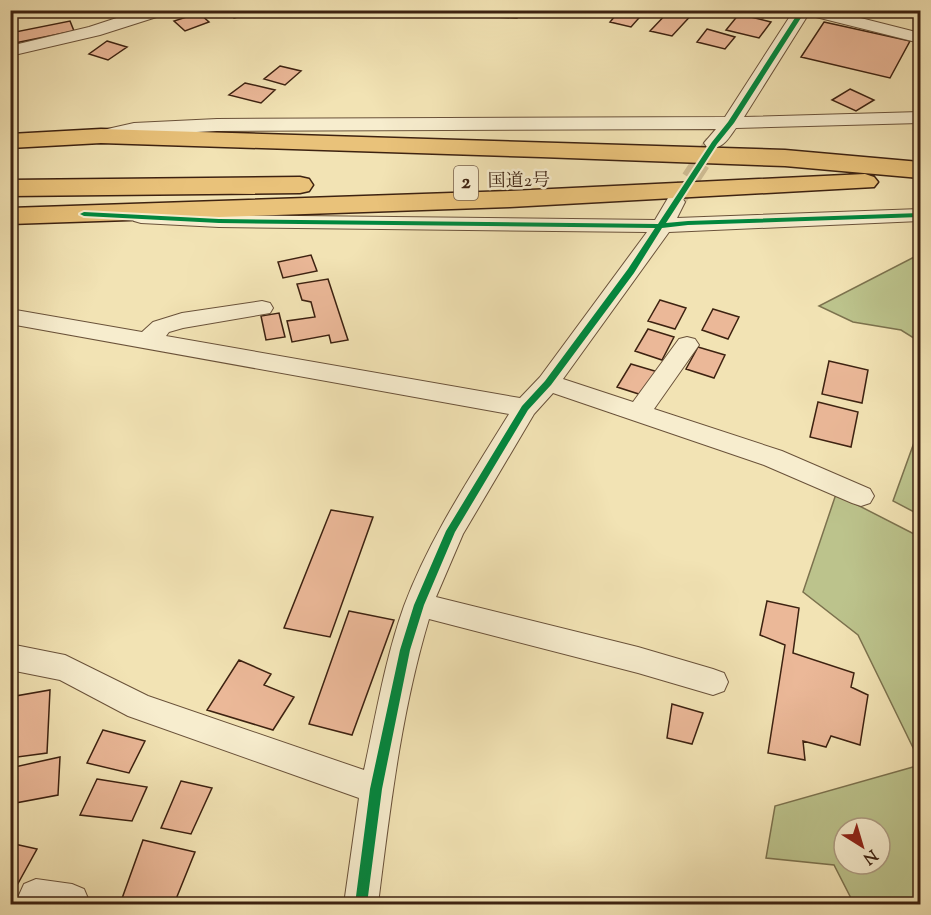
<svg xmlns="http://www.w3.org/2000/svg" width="931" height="915" viewBox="0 0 931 915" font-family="'Sorts Mill Goudy','Noto Serif JP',serif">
<rect width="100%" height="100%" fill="#f2e3b4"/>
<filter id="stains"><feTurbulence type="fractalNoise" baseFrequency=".00333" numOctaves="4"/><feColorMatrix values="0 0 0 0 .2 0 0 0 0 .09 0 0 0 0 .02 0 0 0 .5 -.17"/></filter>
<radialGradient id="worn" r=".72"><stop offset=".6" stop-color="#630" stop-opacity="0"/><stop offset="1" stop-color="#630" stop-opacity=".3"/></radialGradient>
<path fill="#bcc38c" stroke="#7c724e" stroke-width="1.5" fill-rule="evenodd" d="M920,254v88l-19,-12 -48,-8 -34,-16z
M920,426v89l-27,-14z
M836,494l84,43v225l-62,-127 -55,-43z
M920,765v139h-66l-20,-39 -68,-7 9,-52zM844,828h36v36h-36z"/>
<path fill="#ebb898" stroke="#3d2211" stroke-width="1.5" d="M228,10h30l2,2 -26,6z
M498,10h22l-3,8 -22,-1z
M620,10h26l-15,17 -21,-5z
M670,10h26l-24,26 -22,-5z
M734,10h32l3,1 -6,7z
M199,13l10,9 -24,9 -11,-10z
M739,14l32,8 -12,16 -33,-8z
M70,21l4,10 -64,13v-11z
M824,22l86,19 -20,37 -89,-21z
M707,29l28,8 -10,12 -28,-7z
M107,41l20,6 -19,13 -19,-6z
M280,66l21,5 -16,14 -21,-6z
M245,83l30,7 -14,13 -32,-8z
M850,89l24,11 -18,11 -24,-11z
M311,255l6,16 -34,7 -5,-16z
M328,279l20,61 -17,3 -2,-8 -37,7 -5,-21 28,-4 -4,-15 -9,-2 -5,-16z
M660,300l26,8 -11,21 -27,-8z
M713,309l26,8 -11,22 -26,-9z
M279,313l6,24 -19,3 -5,-24z
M648,329l26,8 -12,23 -27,-9z
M698,347l27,8 -11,23 -28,-9z
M829,361l39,9 -6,33 -40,-9z
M631,364l27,8 -13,24 -28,-9z
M818,402l40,10 -7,35 -41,-10z
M331,510l42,7 -43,120 -46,-9z
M767,601l32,7 -6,45 61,20 -3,14 17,8 -8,50 -29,-9 -5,11 -23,-6 2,19 -37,-7 17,-108 -25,-10z
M349,611l45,9 -42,115 -43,-11z
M239,660l32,14 -7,11 30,12 -21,33 -66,-20z
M50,690l-3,63 -37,5v-61z
M672,704l31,9 -11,31 -25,-6z
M103,730l42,11 -16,32 -42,-10z
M60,757l-2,38 -48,9v-36z
M97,779l50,8 -15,34 -52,-6z
M181,781l31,7 -21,46 -30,-6z
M143,840l52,12 -21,52h-54z
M10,843l27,6 -27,49z"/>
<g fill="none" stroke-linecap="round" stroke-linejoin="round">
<path stroke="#cebc93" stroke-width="19" stroke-dasharray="19 9" stroke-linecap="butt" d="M675,202l39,-59"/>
<g stroke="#6a523a" stroke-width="2">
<path id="minor" d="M141,10h27l-2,4 -66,21 -90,21v-10l79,-19z
M794,10h35l91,23v10l-112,-28 -64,102 176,-5v11l-184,5c-8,11 -14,23 -29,19l-3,-4 12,-14 -499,2 -83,4 -33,7 -7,-2 -3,-4 3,-4 40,-9 83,-4 508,-2z
M675,196l7,2 3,4 -8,16 243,-9v12l-251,11 -106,147 70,23 46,-63 8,-2 8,2 4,6 -45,64 128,42 88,38 4,7 -4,7 -9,3 -9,-3 -88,-38 -211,-72 -19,21 -71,120 -27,63 202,50 75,22 11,4 4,9 -4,9 -11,4 -75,-22 -209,-54c-28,93 -39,190 -51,285h-34l15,-106 -231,-82 -68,-36 -50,-10v-26l55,11 83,41 216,74c12,-55 21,-111 40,-164 26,-69 67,-130 105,-192l-499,-90v-15l132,23 11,-10 29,-9 80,-12 8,2 3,5 -3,5 -87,15 -14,4 -3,4 354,62 20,-21 107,-145 -428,-5 -78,-4 -7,-2 -3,-4 3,-4 7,-2 78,4 436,5 13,-22z
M36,879l36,5 12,5 5,12 -1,3h-73l9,-20z"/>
</g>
<g stroke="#3d2211" stroke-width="3">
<path id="highway" d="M101,129l684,21 135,12v16l-135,-12 -244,-9 -440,-14 -91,5v-14z
M865,174l9,3 4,5 -4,5 -364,20 -500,17v-16l500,-17z
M300,177l9,2 4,6 -4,6 -9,2 -290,3v-16z"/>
</g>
<use href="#minor" fill="#f7edce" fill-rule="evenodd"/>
<use href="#highway" fill="#e9c27a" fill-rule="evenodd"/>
<g stroke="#f7edce" stroke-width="4">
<path id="cycleway" d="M800,10h6l-72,113 -17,21 -51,79 22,-2 232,-8v4l-232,8 -26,3 -28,45 -83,112 -23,25 -73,122 -31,73 -14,45 -28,139 -15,115h-12l15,-115 30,-139 14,-45 32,-74 76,-125 23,-25 83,-112 27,-41 -436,-5 -135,-7 -4,-2 4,-2 135,7 439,5 54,-82 16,-20z"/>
</g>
<use href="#cycleway" fill="#00873e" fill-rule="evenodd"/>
</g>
<g text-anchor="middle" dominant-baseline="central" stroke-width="5" stroke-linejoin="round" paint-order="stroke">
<g font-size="18" fill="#3d2211" stroke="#f7edce">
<text transform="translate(519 182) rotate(-1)">国道2号</text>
</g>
<rect fill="#f7edce" stroke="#755f4a" stroke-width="1.5" x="454" y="166" width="24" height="34" rx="4.5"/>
<g font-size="20" font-weight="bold" fill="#3d2211">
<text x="466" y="183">2</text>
</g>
</g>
<rect width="931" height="915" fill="none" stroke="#f2e3b4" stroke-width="36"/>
<rect x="12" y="12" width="907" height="891" fill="none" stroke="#3d2211" stroke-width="3"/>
<rect x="18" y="18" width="895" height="879" fill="none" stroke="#3d2211" stroke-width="1.5"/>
<g transform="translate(862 846) rotate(143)"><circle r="28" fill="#f7edce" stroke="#ad9c82" stroke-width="1.5"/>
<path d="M0-4.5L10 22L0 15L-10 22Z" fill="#8f2418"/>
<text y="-9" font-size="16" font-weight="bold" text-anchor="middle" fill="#3d2211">N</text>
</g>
<rect width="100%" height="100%" filter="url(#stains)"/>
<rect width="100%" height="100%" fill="url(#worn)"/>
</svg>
